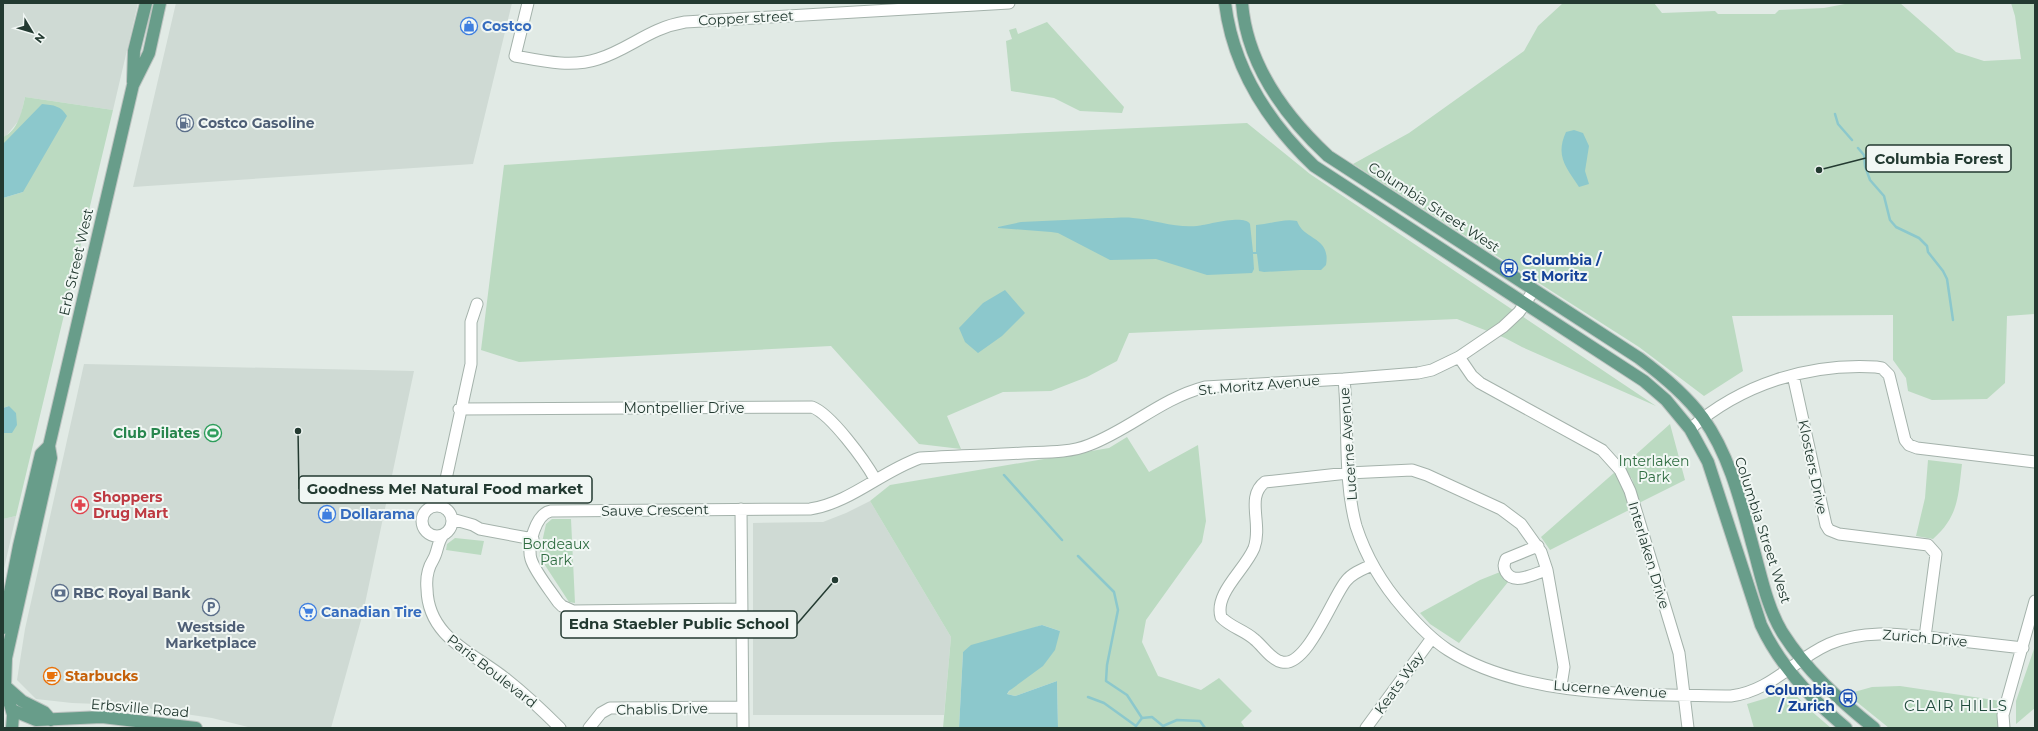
<svg xmlns="http://www.w3.org/2000/svg" width="2038" height="731" viewBox="0 0 2038 731" font-family="Montserrat,sans-serif">
<rect width="100%" height="100%" fill="#e1eae5"/>
<path fill="#cfdad4" d="M3,3h135l-25,107 -88,-13 -5,22 -14,17 -3,1z
M176,3h336l-39,161 -340,23z
M84,364l330,7 -51,242 -32,115h-79l-40,-10 -87,-13 -53,-2 -36,-4 -19,-19 8,-51z
M870,501l81,136 -7,78h-191v-192l70,-1 23,-9z
M16,516l-13,57v-54z"/>
<path fill="#bbdac1" d="M1563,3h91l8,10 53,-2 3,3h57l4,-4 45,-2 26,-5h50l56,49 28,9 37,-2 -6,-43 -4,-13h24v311l-28,2 -2,67 -18,16 -55,1 -24,-9 -2,-13 -13,-18v-45l-161,1 11,55 -39,25 -65,-49 -286,-183 56,-31 115,-82 14,-25z
M1047,22l77,85 -2,6 -42,-2 -26,-13 -43,-7 -5,-50 6,-2 -3,-9 7,-2 2,6z
M25,97l88,13 -97,406 -13,3v-86h9l-3,-27 -6,2v-210l20,-6 -18,-48h-2v-7c15,-6 19,-26 22,-40z
M1247,123l63,51 346,232 -134,-59 -17,-9 -48,-19 -328,14 -12,28 -30,16 -36,14 -48,1 -56,24 14,33 -42,-5 -88,-98 -312,16 -38,-12 23,-185 329,-23z
M1670,424l15,56 -46,23 -7,-24 -9,-13z
M1127,437l22,35 49,-27 8,76 -4,21 -56,78 -4,22 16,34 43,14 18,-12 33,33 -11,11 4,6h-187l-1,-47 -42,15 -8,-2 53,-63 -18,-6 -79,27 -4,76h-16l8,-91 -81,-136 20,-16 219,-37z
M1928,460l34,4c-4,32 -3,52 -29,75l-17,-3 9,-38z
M1615,472l9,17 7,20 -81,41 -9,-13z
M552,519h19l4,84 -6,-1 -30,-46 7,-32z
M455,538l29,3 -3,14 -35,-5 1,-6z
M1500,572l8,10 -49,61 -29,-19 -10,-11 60,-33z
M2035,646v62l-19,16v-23z
M1782,686l6,1 22,23 21,18h-77l-7,-24 20,-6z
M1900,686l101,15 -1,27h-111l-42,-34 25,-7z"/>
<path fill="#8cc8cc" d="M42,104c12,1 19,2 25,12l-44,76 -20,6v-54z
M1574,130l9,3 6,13 -4,25 4,13 -10,3c-13,-20 -24,-31 -13,-55z
M1108,218c9,0 17,-1 25,0 22,2 42,10 64,8 11,-1 47,-12 53,-2l3,28h3v-27c15,-1 28,-7 41,-4 7,20 34,15 29,44l-5,5h-20l-37,2 -5,-1 -2,-17h-4l1,15 -2,4 -45,2 -51,-16 -46,1 -52,-27 -7,-1 -53,-4v-1l23,-5z
M1005,290l20,23 -23,23 -24,17 -13,-11 -6,-14 24,-25z
M9,406l7,7 1,12 -5,8h-9v-25z
M1042,625l18,6 -5,19 -12,16 -34,25 -2,3 8,2 42,-15 1,47h-99l4,-76 8,-7z"/>
<g fill="none" stroke-linecap="round" stroke-linejoin="round">
<path stroke="#8cc8cc" stroke-width="2.5" d="M1835,114l3,10 14,16
M1858,148l6,7 1,11 5,14 14,16 6,24 6,7 23,11 8,8 1,6 15,19 4,8 6,41
M1004,475l58,65
M1078,556l36,36 4,18 -11,55 -1,16 21,14 15,23
M1088,697l16,6 32,23 6,-8 10,-1 11,9 14,-6 23,1 5,7"/>
<g stroke="#a4b2ab" stroke-width="13">
<path id="minor" d="M528,3l-13,53c27,5 56,12 83,3 32,-10 51,-31 87,-37l324,-19
M1459,357l13,19 8,7 122,67 18,20 10,21 49,162 9,75
M1793,375l33,150 3,5 10,4 89,11 8,9 -11,83
M1344,379c5,48 -1,99 12,147 10,31 26,58 48,83 13,15 27,30 44,41 77,49 194,44 283,46 40,-5 62,-36 98,-52 38,-16 76,-9 115,-5 26,3 52,6 79,9
M459,409l353,-2c19,7 53,54 63,72
M1690,429c51,-45 119,-66 186,-62l6,1 7,7 16,65 4,5 8,3 118,14
M422 521a15 15 0 1 1 30 0a15 15 0 1 1-30 0Z
M432,506c8,-7 6,-19 14,-27l25,-115v-42l6,-18
M741,509l2,219
M452,519l21,6 7,4 53,10
M443,535c-6,8 -5,17 -10,25 -5,8 -7,19 -6,29 1,49 47,64 79,90 19,15 37,32 54,49
M1538,546l-32,13c-2,5 -3,8 0,13 8,14 29,1 41,-2
M1372,565c-9,4 -20,8 -26,16 -13,15 -39,87 -64,81 -11,-2 -19,-16 -28,-23 -10,-9 -24,-12 -33,-22 -7,-24 24,-47 33,-69 9,-24 -9,-51 11,-66l83,-9 64,-3 15,5 74,34 20,15 20,28 6,18 15,85 2,12 -3,19
M741,609l-168,2 -11,-5 -4,-4c-8,-12 -23,-30 -27,-43 -4,-13 5,-46 20,-48l259,-2c40,-6 72,-38 110,-51 35,-2 69,-3 103,-5 22,-1 46,0 66,-8 42,-16 71,-46 116,-58l139,-8 74,-6 14,-3 27,-13 44,-30 16,-15 15,-22
M589,728l12,-15 9,-5 132,-1
M1366,728l66,-90
M2004,728l-1,-13 32,-114"/>
</g>
<g stroke="#bdc4c1" stroke-width="14">
<path id="major" d="M1225,3c8,65 43,119 89,163l330,215 22,19 24,29 18,33 53,163c19,41 50,74 85,103
M1242,3c5,62 42,112 86,153l311,202c23,17 47,37 64,60 27,38 38,85 50,129 8,28 14,60 29,85 24,38 57,68 92,96
M133,82l1,-31 12,-48
M3,628l16,-82 22,-92 8,-8
M5,686l17,15 22,11 7,8
M9,703l-4,-17 1,-28 45,-200 -2,-12 84,-361 16,-32 11,-50
M10,704l3,11 -1,13
M12,710l24,10 66,-3 94,11"/>
</g>
<use href="#minor" stroke="#fff" stroke-width="11"/>
<use href="#major" stroke="#689d8a" stroke-width="12"/>
</g>
<defs>
<g id="shop-ring" transform="scale(0.9)"><circle r="9.5" fill="#f1f7f4" stroke="#3f7fe0" stroke-width="1.5"/><path d="M-5-2.5h2.3a2.7 3.5 0 0 1 5.4 0H5L5.5 6h-11ZM-1.5-2.5h3a1.5 2.3 0 0 0-3 0Z" fill="#3f7fe0"/></g>
<g id="fuel-ring" transform="scale(0.9)"><circle r="9.5" fill="#f1f7f4" stroke="#5c6f8a" stroke-width="1.5"/><path d="M-5.5-6h7V0h2V4h1.3V-2.5L3-4.5l.8-.8L6-3V5H2.5V1h-1V6h-7ZM-4.2-4.7v3.2H.2V-4.7Z" fill="#5c6f8a"/></g>
<g id="bus-ring" transform="scale(0.9)"><circle r="9.5" fill="#f1f7f4" stroke="#1a4fb4" stroke-width="1.5"/><path d="M-5-6H5V4H4V6H2V4H-2V6H-4V4H-5ZM-3.5-4V0h7V-4ZM-3.5 1.2v1.5H-2V1.2ZM2 1.2v1.5H3.5V1.2Z" fill="#1a4fb4"/></g>
<g id="stadium-ring" transform="scale(0.9)"><circle r="9.5" fill="#f1f7f4" stroke="#2e9e5b" stroke-width="1.5"/><path d="M0-5a6.5 5 0 1 0 0 10a6.5 5 0 1 0 0-10ZM-3.5-1.8h7v3.6h-7Z" fill="#2e9e5b"/></g>
<g id="pharmacy-ring" transform="scale(0.9)"><circle r="9.5" fill="#f1f7f4" stroke="#e0444e" stroke-width="1.5"/><path d="M-2-6h4v4h4v4h-4v4h-4v-4h-4v-4h4Z" fill="#e0444e"/></g>
<g id="bank-ring" transform="scale(0.9)"><circle r="9.5" fill="#f1f7f4" stroke="#5c6f8a" stroke-width="1.5"/><path d="M-6-4H6V4H-6ZM0-2.3a2.3 2.3 0 1 0 0 4.6a2.3 2.3 0 1 0 0-4.6Z" fill="#5c6f8a"/></g>
<g id="parking-ring" transform="scale(0.9)"><circle r="9.5" fill="#f1f7f4" stroke="#5c6f8a" stroke-width="1.5"/><path d="M-3.5-5.5H1a3.5 3.5 0 0 1 0 7H-1V5.5H-3.5ZM-1-3.4V-.6H.8a1.4 1.4 0 0 0 0-2.8Z" fill="#5c6f8a"/></g>
<g id="supermarket-ring" transform="scale(0.9)"><circle r="9.5" fill="#f1f7f4" stroke="#3f7fe0" stroke-width="1.5"/><path d="M-6-5.5h2.5l.6 2H6L4.5 2H-2.5L-4.4-4H-6ZM-1.5 3.2a1.3 1.3 0 1 0 .1 0ZM3 3.2a1.3 1.3 0 1 0 .1 0Z" fill="#3f7fe0"/></g>
<g id="cafe-ring" transform="scale(0.9)"><circle r="9.5" fill="#f1f7f4" stroke="#e8710a" stroke-width="1.5"/><path d="M-5.5-4.5H6V0H3Q3 3.5 0 3.5H-2.5Q-5.5 3.5-5.5 0ZM3-3.2v2h1.7v-2ZM-6 4.5H4V6H-6Z" fill="#e8710a"/></g>
</defs>
<g fill-rule="evenodd">
<use href="#shop-ring" x="469" y="26"/>
<use href="#fuel-ring" x="185" y="123"/>
<use href="#bus-ring" x="1509" y="268"/>
<use href="#stadium-ring" x="213" y="433"/>
<use href="#pharmacy-ring" x="80" y="505"/>
<use href="#shop-ring" x="327" y="514"/>
<use href="#bank-ring" x="60" y="593"/>
<use href="#parking-ring" x="211" y="607"/>
<use href="#supermarket-ring" x="308" y="612"/>
<use href="#cafe-ring" x="52" y="676"/>
<use href="#bus-ring" x="1848" y="698"/>
</g>
<g text-anchor="middle" dominant-baseline="central" stroke-width="4" stroke-linejoin="round" paint-order="stroke">
<g font-size="14" fill="#233a31" stroke="#f1f7f4">
<text transform="translate(746 18) rotate(-3)">Copper street</text>
<text transform="translate(1434 207) rotate(33)">Columbia Street West</text>
<text transform="translate(76 262) rotate(-77)">Erb Street West</text>
<text transform="translate(1259 385) rotate(-5)">St. Moritz Avenue</text>
<text x="684" y="408">Montpellier Drive</text>
<text transform="translate(1348 444) rotate(-94)">Lucerne Avenue</text>
<text transform="translate(1813 467) rotate(78)">Klosters Drive</text>
<text transform="translate(655 510) rotate(-1)">Sauve Crescent</text>
<text transform="translate(1763 530) rotate(72)">Columbia Street West</text>
<text transform="translate(1649 555) rotate(73)">Interlaken Drive</text>
<text transform="translate(1925 638) rotate(5)">Zurich Drive</text>
<text transform="translate(492 671) rotate(38)">Paris Boulevard</text>
<text transform="translate(1399 683) rotate(-54)">Keats Way</text>
<text transform="translate(1610 689) rotate(4)">Lucerne Avenue</text>
<text transform="translate(140 708) rotate(5)">Erbsville Road</text>
<text transform="translate(662 709) rotate(-1)">Chablis Drive</text>
</g>
<g font-size="14" font-weight="bold" fill="#366cbe" stroke="#f1f7f4" text-anchor="start">
<text x="482" y="26">Costco</text>
<text x="340" y="514">Dollarama</text>
<text x="321" y="612">Canadian Tire</text>
</g>
<g font-size="14" font-weight="bold" fill="#4e5e75" stroke="#f1f7f4" text-anchor="start">
<text x="198" y="123">Costco Gasoline</text>
<text x="73" y="593">RBC Royal Bank</text>
<text x="211" y="627" text-anchor="middle">Westside<tspan x="211" dy="16">Marketplace</tspan></text>
</g>
<g font-size="14" font-weight="bold" fill="#164399" stroke="#f1f7f4" text-anchor="start">
<text x="1522" y="260">Columbia /<tspan x="1522" dy="16">St Moritz</tspan></text>
<text x="1835" y="690" text-anchor="end">Columbia<tspan x="1835" dy="16">/ Zurich</tspan></text>
</g>
<g font-size="14" font-weight="bold" fill="#27864d" stroke="#f1f7f4" text-anchor="end">
<text x="200" y="433">Club Pilates</text>
</g>
<g font-size="14" fill="#306d42" stroke="#f1f7f4">
<text x="1654" y="461">Interlaken<tspan x="1654" dy="16">Park</tspan></text>
<text x="556" y="544">Bordeaux<tspan x="556" dy="16">Park</tspan></text>
</g>
<g font-size="14" font-weight="bold" fill="#be3a42" stroke="#f1f7f4" text-anchor="start">
<text x="93" y="497">Shoppers<tspan x="93" dy="16">Drug Mart</tspan></text>
</g>
<g font-size="14" font-weight="bold" fill="#c56008" stroke="#f1f7f4" text-anchor="start">
<text x="65" y="676">Starbucks</text>
</g>
<g font-size="15" letter-spacing="1" fill="#204a3c" stroke="#f1f7f4">
<text x="1956" y="705">CLAIR HILLS</text>
</g>
</g>
<path fill="none" stroke="#233a31" stroke-width="1.5" d="M1819 170L1866 158M298 431L299 489M835 580L797 624"/>
<g fill="#233a31" stroke="#f1f7f4" stroke-width="1.5">
<circle cx="1819" cy="170" r="4"/>
<circle cx="298" cy="431" r="4"/>
<circle cx="835" cy="580" r="4"/>
</g>
<g fill="#f1f7f4" stroke="#233a31" stroke-width="1.5">
<rect x="1866" y="145" width="145" height="27" rx="4"/>
<rect x="299" y="476" width="293" height="27" rx="4"/>
<rect x="561" y="611" width="236" height="27" rx="4"/>
</g>
<g font-size="15" text-anchor="middle" font-weight="bold" fill="#233a31">
<text x="1939" y="164">Columbia Forest</text>
<text x="445" y="494">Goodness Me! Natural Food market</text>
<text x="679" y="629">Edna Staebler Public School</text>
</g>
<rect width="2038" height="731" fill="none" stroke="#233a31" stroke-width="8"/>
<g transform="translate(32 32) rotate(128)" stroke="#f1f7f4" stroke-width="3" paint-order="stroke">
<path d="M0-3L7 15L0 10L-7 15Z" fill="#233a31"/>
<text y="-6" font-size="11" font-weight="bold" text-anchor="middle" fill="#233a31">N</text>
</g>
</svg>
